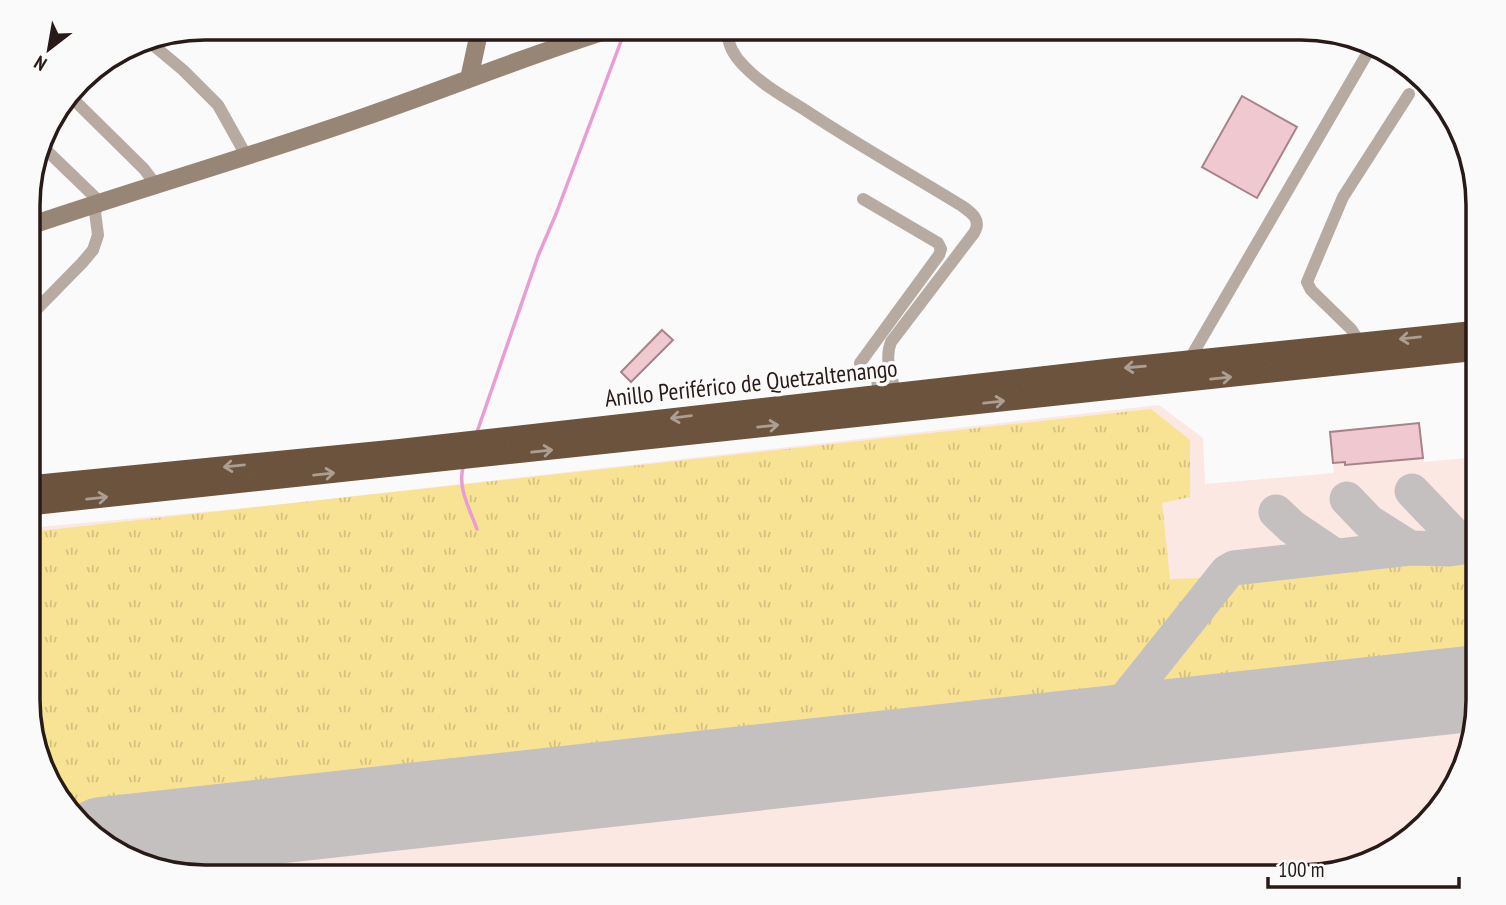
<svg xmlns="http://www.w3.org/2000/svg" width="1506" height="905" viewBox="0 0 1506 905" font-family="'PT Sans Narrow',sans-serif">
<defs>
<pattern id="grass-tufts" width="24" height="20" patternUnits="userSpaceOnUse" patternTransform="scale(1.75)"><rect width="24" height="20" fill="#f8e294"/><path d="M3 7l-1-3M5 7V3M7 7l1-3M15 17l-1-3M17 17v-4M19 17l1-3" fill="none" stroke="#d5c17f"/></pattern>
</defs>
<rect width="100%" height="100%" fill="#fafafa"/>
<path fill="#fbe8e3" d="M1159,405l44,33 2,46 129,-11 -4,-41 89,-9 5,39 54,-5v254l-24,78 -64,64 -78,24h-1107l-89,-24 -58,-55 -29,-75v-195l238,-22z"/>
<path fill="url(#grass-tufts)" d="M1151,409l39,31v57l-28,6 8,76 34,-1 -89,116 -15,13 -29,7 -990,106 -23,-22 -29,-75v-191z
M1478,557v113l-298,32 -12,-5 -8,-10 4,-16 55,-70 16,-14 19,-7z"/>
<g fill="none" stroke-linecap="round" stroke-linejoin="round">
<path stroke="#e89dd3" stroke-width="3.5" d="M477,432l61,-176 18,-42 70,-186
M464,465c-8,20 6,45 13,64"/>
<path stroke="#c4c0c0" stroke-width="35" d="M1412,491l42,44 14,11
M1347,499l22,23 41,26
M1276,512l16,15 43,29
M1145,675l-6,19c7,23 29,26 50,26
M1038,737c40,-10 59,-9 90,-41l99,-124 7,-4 176,-20 39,1 29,-4"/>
<path stroke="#c4c0c0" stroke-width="86" d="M102,840l1376,-152"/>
</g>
<path fill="#f0c8cf" stroke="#a78289" stroke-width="2" d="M1242,96l55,31 -40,71 -55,-31z
M662,330l11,10 -42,42 -10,-10z
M1419,423l4,35 -78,7v-3l-12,1 -3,-31z"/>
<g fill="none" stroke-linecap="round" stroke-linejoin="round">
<path stroke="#b7aba1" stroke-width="12" d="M728,28c-2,15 5,27 16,38 17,18 40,31 61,44 51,34 105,64 157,96 10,7 20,14 12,27l-83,109c-7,17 1,33 4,51
M147,40l36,30 35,35 29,52
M70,96l74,73 12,16
M863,199l75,44 3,6 -2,6 -79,108 2,6 15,10 2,16
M29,317l53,-54 11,-13 5,-15 -3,-23 5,-10 -59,-57
M1360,343l-9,-14 -40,-39 -4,-8 36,-85 66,-103
M1188,362l183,-315"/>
<path stroke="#978576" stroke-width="18" d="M469,79l11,-51
M29,226c112,-38 224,-70 335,-109 84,-29 167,-63 251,-89"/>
<path stroke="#6b533d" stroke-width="21" d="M29,486l366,-36 716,-81 367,-38
M29,505l1449,-155"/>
</g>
<defs><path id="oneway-shaft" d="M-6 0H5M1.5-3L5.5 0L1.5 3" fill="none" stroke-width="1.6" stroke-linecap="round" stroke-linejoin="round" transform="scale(1.75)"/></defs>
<g stroke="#ab9e92">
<use href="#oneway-shaft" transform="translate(1410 338) rotate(174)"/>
<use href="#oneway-shaft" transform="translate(1135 367) rotate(175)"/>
<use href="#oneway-shaft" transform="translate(1221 378) rotate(-6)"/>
<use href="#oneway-shaft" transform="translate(994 402) rotate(-6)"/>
<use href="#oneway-shaft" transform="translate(681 417) rotate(173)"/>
<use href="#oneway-shaft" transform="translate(768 426) rotate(-6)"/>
<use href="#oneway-shaft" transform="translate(542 451) rotate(-6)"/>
<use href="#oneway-shaft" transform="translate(234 466) rotate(174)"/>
<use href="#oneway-shaft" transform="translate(324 474) rotate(-6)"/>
<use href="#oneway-shaft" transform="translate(97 498) rotate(-6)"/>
</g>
<g text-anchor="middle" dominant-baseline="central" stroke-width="7" stroke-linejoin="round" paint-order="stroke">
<g font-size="24" fill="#281a17" stroke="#fafafa">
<text transform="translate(751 383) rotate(-6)">Anillo Periférico de Quetzaltenango</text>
</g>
</g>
<path d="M0 0H1506V905H0ZM205 40H1301A165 165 0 0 1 1466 205V700A165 165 0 0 1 1301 865H205A165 165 0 0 1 40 700V205A165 165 0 0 1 205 40Z" fill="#fafafa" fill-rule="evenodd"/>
<path fill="none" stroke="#281a17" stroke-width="3.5" d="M205 40H1301A165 165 0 0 1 1466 205V700A165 165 0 0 1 1301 865H205A165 165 0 0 1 40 700V205A165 165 0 0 1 205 40Z"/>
<g transform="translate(49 49) rotate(211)" stroke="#fafafa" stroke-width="5" paint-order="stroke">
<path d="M0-5L12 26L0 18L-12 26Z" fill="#281a17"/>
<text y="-10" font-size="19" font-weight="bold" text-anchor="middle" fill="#281a17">N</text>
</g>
<path d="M1268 877v10h191v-10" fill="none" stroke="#281a17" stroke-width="3.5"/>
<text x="1278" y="877" font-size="21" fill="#281a17" stroke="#fafafa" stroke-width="5" paint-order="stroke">100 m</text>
</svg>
